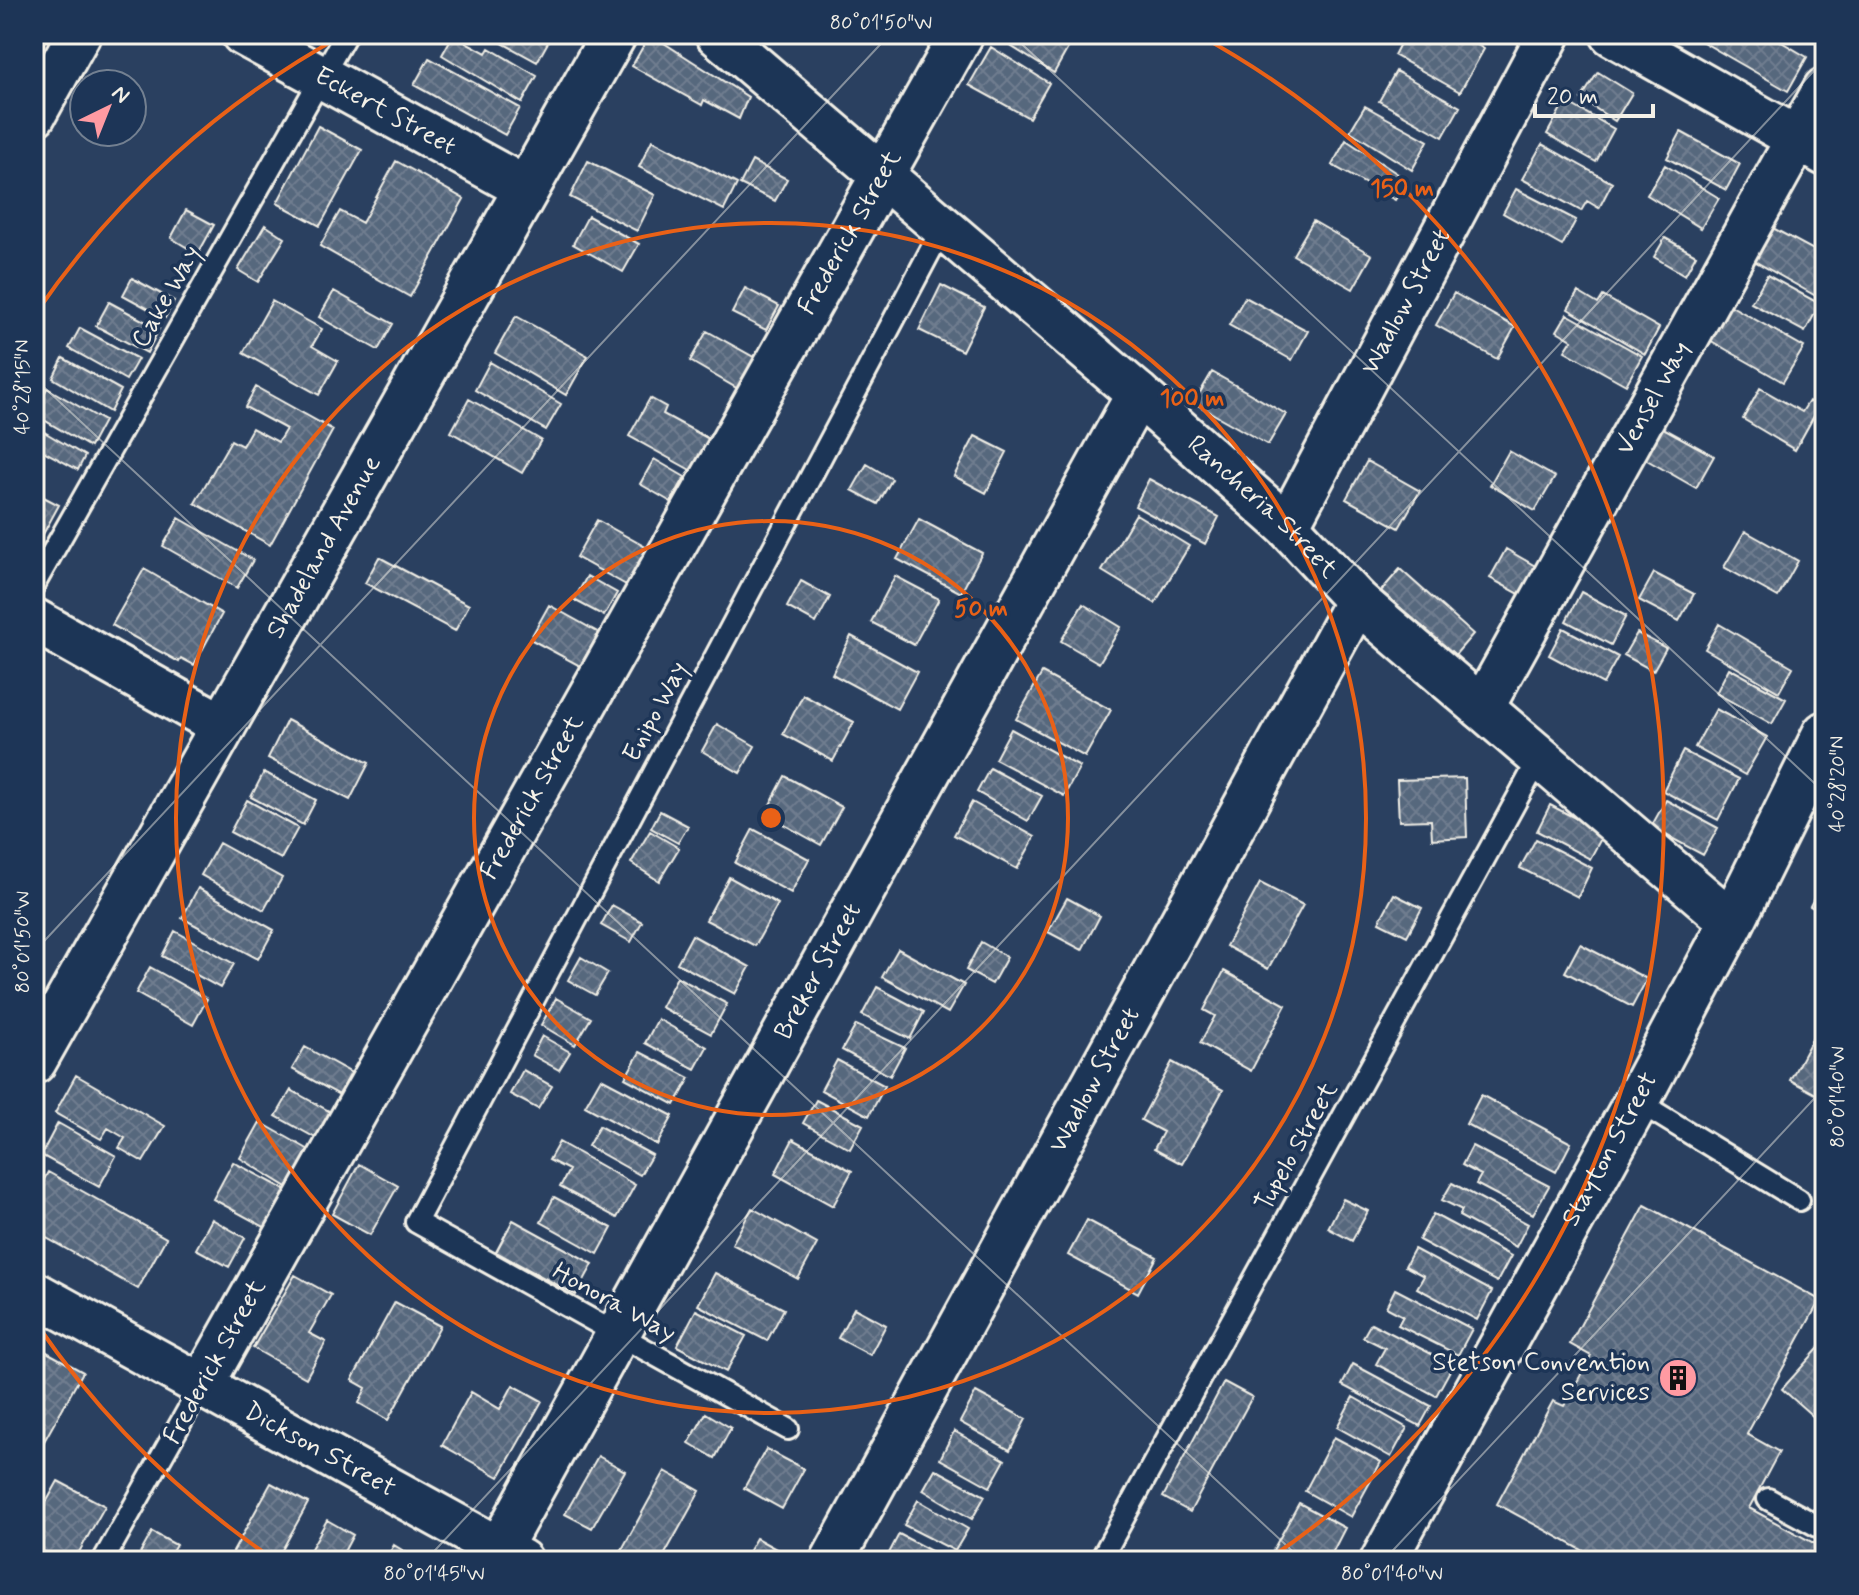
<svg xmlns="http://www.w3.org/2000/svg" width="1859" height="1595" viewBox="0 0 1859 1595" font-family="Mynerve,sans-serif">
<defs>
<pattern id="building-cross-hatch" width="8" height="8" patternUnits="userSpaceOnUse" patternTransform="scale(2)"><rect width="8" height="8" fill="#56677d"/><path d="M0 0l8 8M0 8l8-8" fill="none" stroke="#6f7d8f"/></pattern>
</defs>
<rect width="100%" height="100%" fill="#2a4060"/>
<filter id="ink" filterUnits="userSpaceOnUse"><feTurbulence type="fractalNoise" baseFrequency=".0125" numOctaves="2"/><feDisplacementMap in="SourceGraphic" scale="16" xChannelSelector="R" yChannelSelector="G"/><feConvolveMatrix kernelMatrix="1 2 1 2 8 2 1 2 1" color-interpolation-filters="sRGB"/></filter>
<g filter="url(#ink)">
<path fill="url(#building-cross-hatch)" stroke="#f4f1e8" stroke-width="2" d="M486,34h59l6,3 -14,25z
M650,34l98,63 -9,22 -35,-19 -2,5 -70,-39z
M998,34h78l-22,39 -58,-36z
M1405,34h54l25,15 -24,43 -66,-37z
M1689,34h79l39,23 -19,34z
M453,35l33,18 3,-5 48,28 -15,27 -80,-48z
M991,47l58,36 -20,35 -60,-33z
M429,58l91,50 -15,27 -91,-50z
M1396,71l64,36 -17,30 -64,-36z
M1598,72l34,21 -17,28 -34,-22z
M1565,101l49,28 -18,33 -49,-28z
M1365,106l63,35 -16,29 -62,-39z
M318,126l44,24 -42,76 -43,-23z
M1681,132l59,32 -14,26 -59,-32z
M652,140l85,44 -13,26 -85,-43z
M1346,140l61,40 -12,20 -63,-35z
M1542,144l70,39 -13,25 -12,-7 -6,10 -59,-32z
M396,161l68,38 -54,98 -90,-51 20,-35 22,12z
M588,161l67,34 -18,36 -67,-34z
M752,161l35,18 -12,22 -35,-17z
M1665,165l54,33 -18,30 -54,-33z
M1516,189l60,31 -14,26 -59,-33z
M186,210l28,15 -16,29 -27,-16z
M588,216l51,28 -16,28 -50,-28z
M1313,221l59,34 -19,34 -60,-34z
M265,225l20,13 -27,44 -20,-12z
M1769,226l56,30v36l-4,7 -70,-40z
M1665,238l31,17 -11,20 -31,-18z
M1767,275l53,29 -15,28 -54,-29z
M132,278l42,23 -9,17 -42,-23z
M941,285l43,22 -22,44 -43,-21z
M745,288l34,18 -13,24 -34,-17z
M334,291l59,33 -15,26 -59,-33z
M1578,292l20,12 5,-8 56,32 -14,26 -77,-45z
M1454,293l61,34 -18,32 -61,-34z
M1245,297l63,34 -16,29 -63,-35z
M272,301l50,28 -10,17 26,15 -19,34 -76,-42z
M109,302l50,27 -12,24 -51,-27z
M1726,303l78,44 -21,35 -77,-44z
M1567,314l75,42 -16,29 -61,-34 7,-11 -15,-9z
M516,316l72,40 -22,39 -71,-42z
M80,328l58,31 -12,21 -57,-32z
M707,331l50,28 -17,31 -50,-29z
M63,358l58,32 -11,22 -57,-34z
M490,362l71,42 -15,26 -71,-40z
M1212,372l74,42 -18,31 -74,-42z
M256,387l77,43 -63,115 -75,-42 36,-63 11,6 10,-18 26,14 8,-13 -41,-22z
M47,388l57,33 -14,26 -56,-33z
M1760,388l42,24 7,-11 10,6 -24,43 -52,-31z
M650,398l16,9 -3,7 48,26 -17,32 -65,-36z
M469,399l72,41 -19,33 -71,-41z
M1656,424l58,32 -18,32 -58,-33z
M34,426l51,30 -7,14 -44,-24z
M975,436l32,16 -21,41 -32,-17z
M1509,451l46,26 -20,34 -45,-26z
M654,459l31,18 -14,25 -31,-18z
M1367,461l53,30 -21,37 -53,-29z
M867,464l25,15 -14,25 -26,-14z
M1149,479l70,38 -14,27 -70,-38z
M34,492l25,13 -17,31 -8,-5z
M1136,514l53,32 -34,57 -53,-32z
M179,518l74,42 -16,28 -74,-42z
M919,519l63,34 -21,40 -64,-34z
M597,520l52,29 -21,37 -52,-29z
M1745,531l53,30 -20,36 -54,-30z
M1506,549l31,18 -16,28 -31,-17z
M379,557l90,48 -14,26 -90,-48z
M144,569l78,45 -28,51 -13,-7 -2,4 -67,-37z
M1400,569l73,65 -18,21 -74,-64z
M1654,573l40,21 -15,27 -40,-21z
M587,576l30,17 -13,23 -30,-16z
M895,576l44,23 -25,46 -43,-23z
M801,581l29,16 -14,26 -29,-16z
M1581,592l45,24 -15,29 -45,-24z
M1083,604l38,23 -22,36 -38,-22z
M549,605l50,28 -19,33 -50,-27z
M1719,624l74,43 -14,25 -74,-43z
M1563,628l55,29 -15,27 -54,-29z
M1637,633l29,15 -13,23 -29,-16z
M851,636l66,36 -20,37 -65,-35z
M1729,668l57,31 -14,25 -56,-31z
M1042,673l69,37 -26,47 -69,-38z
M803,695l51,27 -21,39 -50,-27z
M1716,709l51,28 -22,38 -50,-28z
M287,720l82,43 -19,37 -82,-42z
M717,724l38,22 -15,27 -38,-22z
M1011,729l69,38 -16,29 -69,-37z
M1683,751l56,28 -21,41 -55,-29z
M990,768l52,28 -14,25 -51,-29z
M264,772l52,28 -13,25 -52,-28z
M785,776l57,31 -21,38 -56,-31z
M1465,778l2,59 -35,2 -1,-19 -32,1 -2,-41z
M247,800l51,28 -17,31 -51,-27z
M1666,800l52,28 -15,27 -52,-28z
M972,802l63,35 -18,32 -63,-34z
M1550,805l54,28 -14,26 -53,-28z
M660,811l28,15 -10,17 -27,-15z
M753,829l56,30 -18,34 -56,-30z
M650,831l29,17 -20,33 -28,-18z
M1536,839l56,29 -14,29 -58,-29z
M219,843l63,35 -18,32 -63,-35z
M729,877l49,27 -23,42 -49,-26z
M1825,877v37l-15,-8z
M1260,883l43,22 -35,64 -42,-23z
M198,888l76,42 -16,29 -76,-41z
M1394,894l28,14 -15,28 -28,-14z
M1067,898l33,18 -18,34 -34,-18z
M612,905l30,17 -11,20 -30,-17z
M175,931l59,33 -14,24 -58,-32z
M692,935l58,32 -15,27 -58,-31z
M981,942l26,15 -15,27 -26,-14z
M1580,944l67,35 -15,28 -67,-35z
M898,949l66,36 -16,28 -66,-36z
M581,957l27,16 -13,22 -27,-15z
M150,967l57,32 -14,26 -57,-32z
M1224,971l62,34 -35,66 -51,-28 15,-27 -11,-6z
M677,977l50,27 -16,30 -50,-27z
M877,987l47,25 -14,27 -48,-24z
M556,998l35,20 -16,27 -34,-20z
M1825,1015v84l-35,-19z
M658,1019l49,28 -12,22 -50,-26z
M856,1025l49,23 -15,28 -48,-26z
M542,1036l28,16 -11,18 -27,-15z
M305,1047l50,28 -12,22 -51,-28z
M640,1052l50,26 -15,27 -50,-27z
M837,1060l48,26 -16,30 -48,-26z
M1172,1062l51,28 -41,74 -28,-15 9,-17 -22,-12z
M523,1070l29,16 -14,23 -28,-15z
M76,1075l89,51 -22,36 -24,-14 6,-10 -17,-10 -7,11 -46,-26z
M601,1078l72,38 -16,29 -72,-39z
M291,1090l45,25 -15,26 -45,-25z
M1481,1095l90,48 -15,29 -90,-48z
M816,1100l47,25 -13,24 -47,-26z
M260,1122l51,29 -22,37 -49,-30z
M58,1123l58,33 -17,31 -58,-32z
M599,1126l53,29 -12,20 -52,-29z
M793,1139l59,32 -19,35 -58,-32z
M559,1142l76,43 -18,33 -57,-31 9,-17 -20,-10z
M1472,1146l77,40 -16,28 -57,-30 5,-9 -19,-10z
M233,1162l53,28 -20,38 -53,-29z
M359,1164l39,22 -28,49 -38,-21z
M48,1172l118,66 -28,51 -104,-58v-33z
M1452,1183l76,41 -12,23 -57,-31 3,-6 -20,-10z
M554,1197l58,31 -14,26 -57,-32z
M1343,1199l25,12 -16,30 -24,-13z
M1645,1205l175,95 -73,134 32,18 -30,56 76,41v12h-223l-105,-57 56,-103 11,5 27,-50 -21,-12z
M752,1208l65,36 -19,35 -66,-35z
M1433,1214l78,42 -14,26 -78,-42z
M212,1219l33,19 -16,29 -33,-18z
M513,1220l80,44 -17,31 -80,-43z
M1087,1220l70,37 -19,36 -70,-38z
M1414,1249l78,42 -15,29 -60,-32 7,-12 -19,-10z
M715,1273l69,36 -17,32 -69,-36z
M295,1275l36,20 -22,38 17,9 -20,36 -53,-30z
M1395,1289l77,40 -14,26 -60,-30 5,-9 -17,-9z
M395,1302l45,24 -52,94 -29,-17 7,-15 -14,-8z
M854,1308l32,17 -16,30 -32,-17z
M696,1310l50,26 -20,36 -49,-26z
M1371,1323l82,42 -17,31 -60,-32 9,-16 -22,-11z
M1825,1341v86l-43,-38z
M34,1345l49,27 -41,73 -8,-4z
M1353,1364l78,42 -11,20 -78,-41z
M1224,1382l28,15 -62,115 -27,-15z
M513,1385l29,16 -43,76 -57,-32 29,-53 29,17z
M976,1392l50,27 -16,31 -50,-28z
M1353,1397l54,31 -16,29 -54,-30z
M706,1413l25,15 -16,30 -26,-15z
M954,1431l51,29 -15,27 -50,-28z
M1334,1437l47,25 -30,55 -46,-26z
M766,1449l38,20 -22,40 -38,-21z
M598,1456l27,15 -33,57 -27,-14z
M935,1469l50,27 -13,23 -49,-29z
M665,1471l35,20 -39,70h-26l-15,-8z
M58,1481l47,25 -31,55h-13l-27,-15v-22z
M271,1483l37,20 -32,58h-48z
M918,1500l50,29 -13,22 -51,-26z
M1299,1503l46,25 -17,33h-34l-21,-11z
M327,1520l26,15 -14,26h-35z
M152,1532l24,13 -9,16h-26l-4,-2z
M899,1534l51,27h-55l-8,-4z
M756,1538l33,18 -2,5h-44z
M394,1545l26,16h-35z"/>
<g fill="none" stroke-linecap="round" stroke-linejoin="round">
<g stroke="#f4f1e8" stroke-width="26">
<path id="lane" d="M34,585l312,-551
M1637,1101l162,99
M788,1429l-372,-207 527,-995
M1768,1499l57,31
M103,1561l99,-176
M1100,1561l440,-804"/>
</g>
<g stroke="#f4f1e8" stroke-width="48">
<g id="street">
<path id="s1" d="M243,34l284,155"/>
<path id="s2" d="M717,34l421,360 149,132 70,75 375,321"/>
<path d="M1612,34l213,120"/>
<path d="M34,115l45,-81"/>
<path id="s3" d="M1287,526l262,-492"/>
<path d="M34,620l189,106"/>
<path id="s4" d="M1482,708l343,-619"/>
<path id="s5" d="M34,1293l487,268"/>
<path id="s6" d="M202,1385l760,-1351"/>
<path id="s7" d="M499,1549l639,-1155"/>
<path id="s8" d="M832,1561l525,-960"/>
</g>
</g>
<g stroke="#f4f1e8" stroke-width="50">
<g id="secondary">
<path id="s9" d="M34,1061l580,-1027"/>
<path id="s10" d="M1383,1561l254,-460 95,-179 93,-188"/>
</g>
</g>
<use href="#lane" stroke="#1d3557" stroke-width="20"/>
<use href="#street" stroke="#1d3557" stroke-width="42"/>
<use href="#secondary" stroke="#1d3557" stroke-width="44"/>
</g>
</g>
<path fill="none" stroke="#f4f1e8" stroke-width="2" stroke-opacity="0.45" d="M1011,34l814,759M34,378l1269,1183M34,952l856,-918M425,1561l1400,-1502M1383,1561l442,-474"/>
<g fill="none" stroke="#e96117" stroke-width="4">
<circle cx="771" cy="818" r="297"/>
<circle cx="771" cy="818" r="595"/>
<path d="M272 1558A892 892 0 0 1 36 1323M36 313A892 892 0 0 1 345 34M1197 34A892 892 0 0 1 1270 1558"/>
</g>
<defs>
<g id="building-disc" transform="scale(2)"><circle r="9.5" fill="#ff9aa2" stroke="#1d3557"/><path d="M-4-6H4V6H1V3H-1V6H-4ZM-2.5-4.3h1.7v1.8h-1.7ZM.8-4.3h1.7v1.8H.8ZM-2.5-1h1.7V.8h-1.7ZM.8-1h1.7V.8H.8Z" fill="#111"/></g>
</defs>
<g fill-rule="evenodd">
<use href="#building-disc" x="1678" y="1378"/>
</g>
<g text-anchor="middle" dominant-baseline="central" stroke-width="7" stroke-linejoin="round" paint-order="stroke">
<g font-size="26" fill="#f4f1e8" stroke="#1d3557">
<text stroke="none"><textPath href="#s1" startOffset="162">Eckert Street</textPath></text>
<text stroke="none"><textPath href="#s6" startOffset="1322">Frederick Street</textPath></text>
<text transform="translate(167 297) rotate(-60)">Cake Way</text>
<text stroke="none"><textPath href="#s3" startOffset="254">Wadlow Street</textPath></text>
<text stroke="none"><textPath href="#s4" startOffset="354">Vensel Way</textPath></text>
<text stroke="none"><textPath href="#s2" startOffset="722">Rancheria Street</textPath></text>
<text stroke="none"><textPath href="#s9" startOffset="590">Shadeland Avenue</textPath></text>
<text transform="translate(656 712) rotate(-62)">Enipo Way</text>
<text stroke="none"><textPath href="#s6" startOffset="674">Frederick Street</textPath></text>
<text stroke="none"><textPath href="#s7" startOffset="660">Breker Street</textPath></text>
<text stroke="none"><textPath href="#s8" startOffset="548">Wadlow Street</textPath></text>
<text transform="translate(1297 1147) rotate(-61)">Tupelo Street</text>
<text stroke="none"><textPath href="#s10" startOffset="470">Stayton Street</textPath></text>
<text transform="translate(614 1303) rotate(29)">Honora Way</text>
<text transform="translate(215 1362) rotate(-61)">Frederick Street</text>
<text stroke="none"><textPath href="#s5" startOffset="326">Dickson Street</textPath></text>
</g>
<g font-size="26" fill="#f4f1e8" stroke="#1d3557" text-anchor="end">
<text x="1650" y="1363">Stetson Convention<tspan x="1650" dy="30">Services</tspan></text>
</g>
</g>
<circle cx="771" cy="818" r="12" fill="#e96117" stroke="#1d3557" stroke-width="4"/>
<g font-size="24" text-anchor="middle" font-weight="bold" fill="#e96117" stroke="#1d3557" stroke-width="7" stroke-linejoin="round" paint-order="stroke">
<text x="1402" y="196">150 m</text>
<text x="1192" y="406">100 m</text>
<text x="981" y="616">50 m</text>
</g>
<rect width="1859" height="1595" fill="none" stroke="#1d3557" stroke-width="88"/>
<g transform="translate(108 108) rotate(43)"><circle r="38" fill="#1d3557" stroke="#738091" stroke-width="2"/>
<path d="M0-6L14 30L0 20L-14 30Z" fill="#ff9aa2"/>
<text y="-12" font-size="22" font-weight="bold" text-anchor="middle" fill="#f4f1e8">N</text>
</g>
<path d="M1535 104v12h118v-12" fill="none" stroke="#f4f1e8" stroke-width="4"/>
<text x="1547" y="104" font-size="24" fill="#f4f1e8" stroke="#1d3557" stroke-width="6" paint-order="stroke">20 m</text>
<rect x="44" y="44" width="1771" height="1507" fill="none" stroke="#f4f1e8" stroke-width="3"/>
<g font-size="20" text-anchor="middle" fill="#f4f1e8">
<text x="881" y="29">80°01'50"W</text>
<text transform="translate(22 387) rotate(-90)" y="7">40°28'15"N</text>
<text transform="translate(1837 784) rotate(-90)" y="7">40°28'20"N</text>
<text transform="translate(22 942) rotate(-90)" y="7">80°01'50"W</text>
<text transform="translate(1837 1097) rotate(-90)" y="7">80°01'40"W</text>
<text x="434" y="1580">80°01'45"W</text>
<text x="1392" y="1580">80°01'40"W</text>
</g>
</svg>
